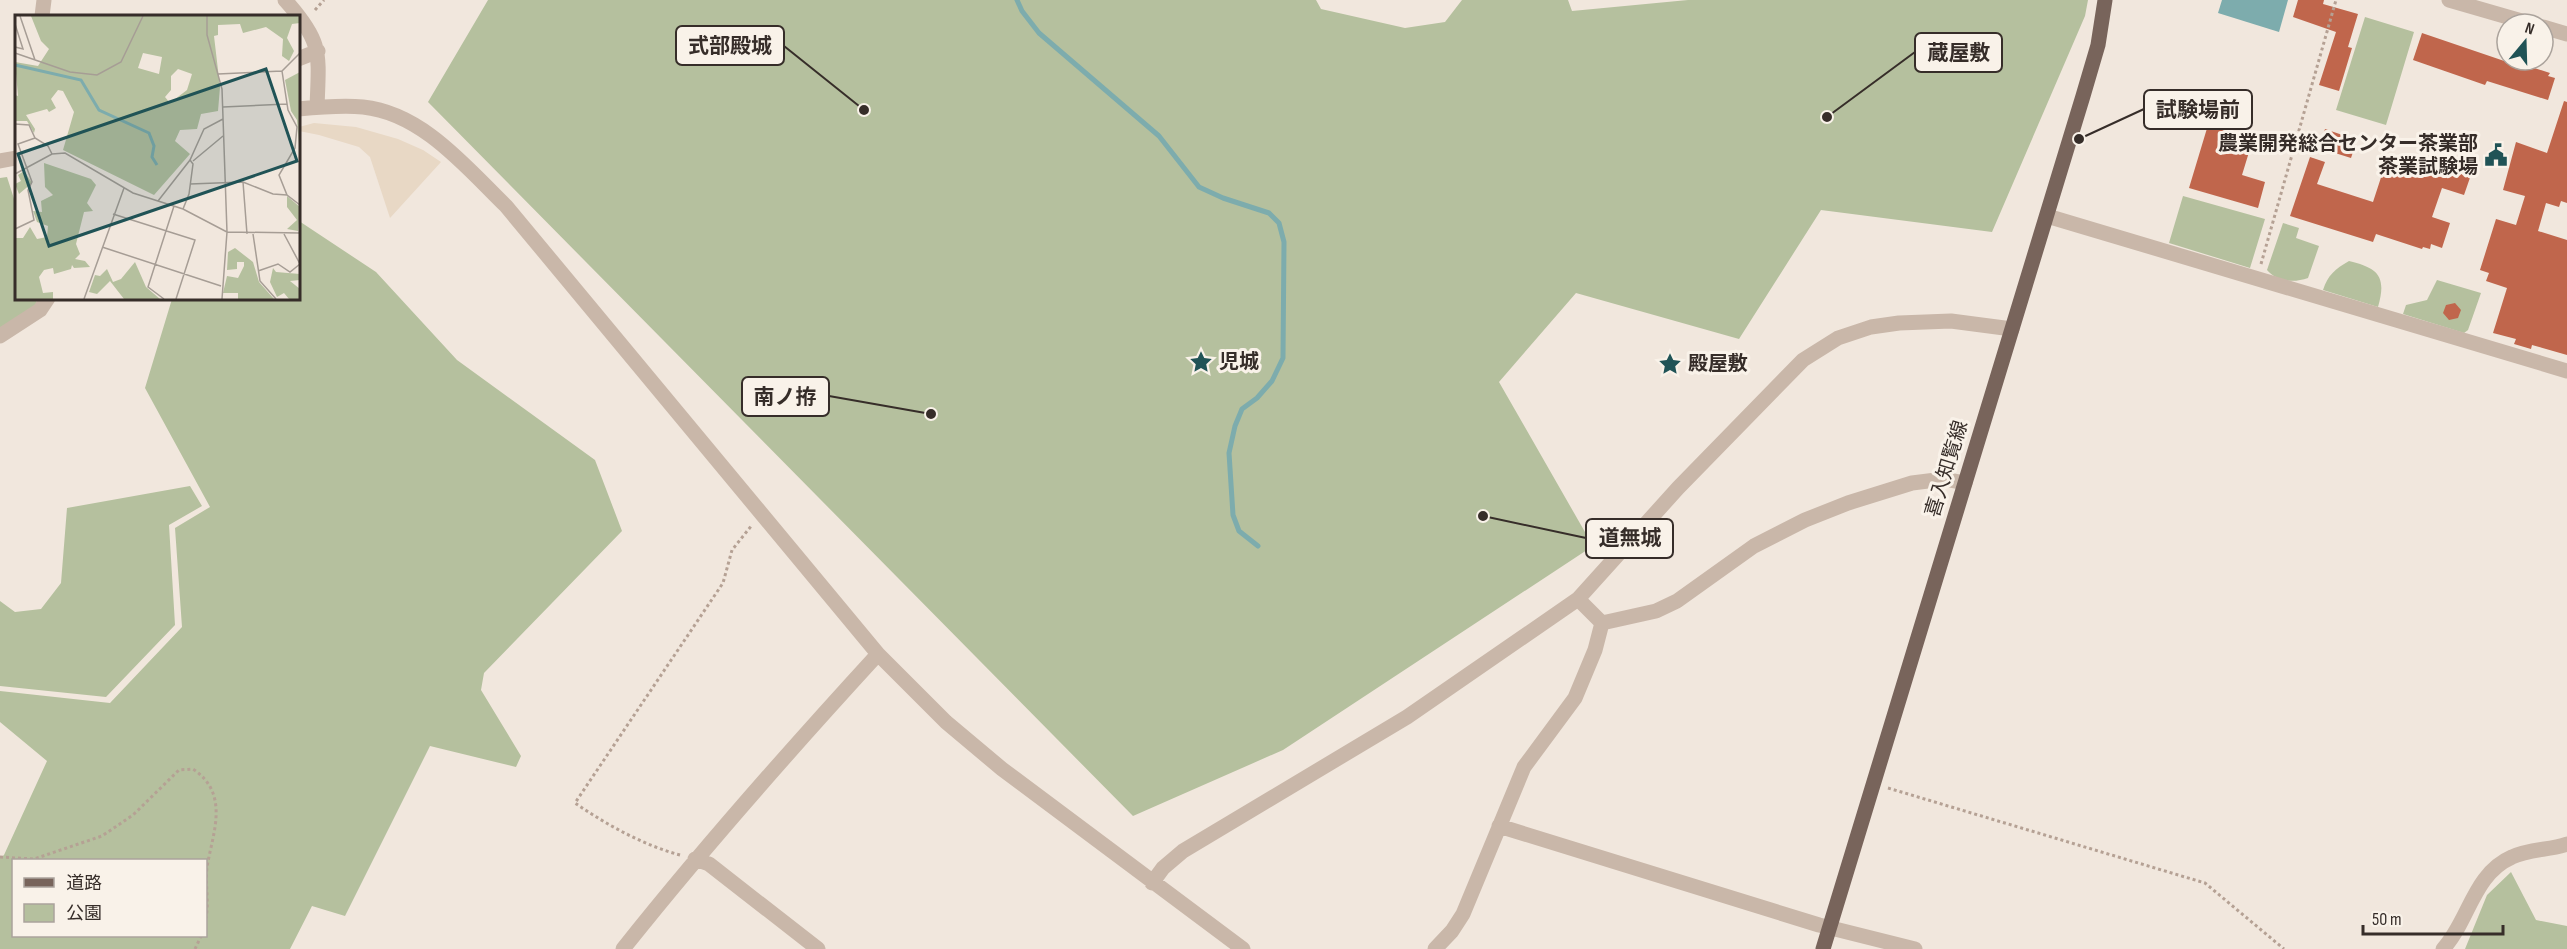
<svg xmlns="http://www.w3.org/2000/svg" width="2567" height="949" viewBox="0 0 2567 949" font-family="'Sofia Sans Condensed','Noto Sans JP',sans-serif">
<rect width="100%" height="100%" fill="#f1e7dd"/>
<path fill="#b5c09e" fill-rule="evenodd" d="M488,0h828l5,9 84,19 40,-6 17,-22h106l4,11 116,-11h400l-3,16 -93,216 -171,-22 -82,129 -163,-46 -77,89 94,164 -310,204 -150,66 -705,-714z
M2365,17l49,15 -28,93 -50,-15z
M7,177l9,28v93l21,1 -1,8 -36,22v-151z
M2183,196l82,23 -15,49 -81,-25z
M299,221l77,51 81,88 138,100 27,71 -138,142 -3,17 40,66 -5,11 -86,-21 -85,170 -33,-10 -22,43h-290v-91l4,-3 43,-94 -47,-39v-31l110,12 72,-76 -7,-99 35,-21 -65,-119 27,-89 126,-1zM14,860h192v76h-192z
M2283,223l16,5 -3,10 23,8 -11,32c-14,5 -31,4 -41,-8z
M2349,261c29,7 38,15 29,46l-55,-17c5,-15 12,-21 26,-29z
M2437,280l44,13 -13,37 -4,3 -61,-19 3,-9 21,-5z
M190,486l12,20 -33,19 6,100 -69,72 -106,-11v-85l15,11 26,-3 20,-26 6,-75z
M2511,872l25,48 31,6v23h-102l22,-54z"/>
<path fill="#e8d8c5" d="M314,123l42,4 42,12 25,11 18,12 -51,56 -20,-61 -11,-10 -40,-12 -20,-4v-4z"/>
<path fill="#7dacad" d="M2222,0h66l-9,32 -61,-19z"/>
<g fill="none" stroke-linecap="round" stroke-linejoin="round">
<path stroke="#7dacad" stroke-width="5" d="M1017,0l5,11 17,22 120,103 40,51 24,11 46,15 10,10 5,19 -1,116 -11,23 -15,17 -15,11 -7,17 -6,27 4,62 6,16 19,15"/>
</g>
<path fill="#c0664c" d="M2298,0h26l-1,4 35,10 -10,33 4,1 -13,43 -20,-6 17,-53 -43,-15z
M2422,33l94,32v-3l34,11 -2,3 7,2 -7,22 -61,-19 -2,4 -72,-25z
M2564,101l3,1v101l-6,-2 -2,6 -13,-4 -8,28 29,9v115l-35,-10 -1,4 -17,-5 2,-5 -23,-6 14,-45 -21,-7 3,-8 -9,-3 16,-51 20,6 9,-29 -22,-6 13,-48 31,11z
M2208,125l45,14 -11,36 23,7 -7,26 -69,-20z
M2325,129l32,11 -6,18 -32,-10z
M2388,156l20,6 2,-6 42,13 2,-6 19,6 -9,26 -22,-7 -10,29 18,6 -8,25 -11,-4 -1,5 -7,-2 -1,2 -46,-15 -3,8 -83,-26 20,-59 15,5 -8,22 56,18z
M2455,303l6,7 -3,8 -9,2 -6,-7 3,-8z"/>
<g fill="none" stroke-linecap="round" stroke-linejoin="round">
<path stroke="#b5a194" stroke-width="3" stroke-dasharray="3 3" stroke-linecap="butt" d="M315,10l9,-10
M2261,264l75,-264
M1888,788l317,95 79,66
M680,855c-37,-10 -73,-30 -105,-52l148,-220 9,-33 20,-25
M0,857l34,2 68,-23 31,-21 46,-45 14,-1c37,25 20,63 14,98 -2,17 2,34 -1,51
M195,949l6,-13"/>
<path stroke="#c9b7a9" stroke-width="15" d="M285,0c38,42 34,53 32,107
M2449,0l83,24
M42,16l2,-16
M2543,27l24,7
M298,59l20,-8
M298,109c21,-2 44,-4 65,-2 59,6 103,60 143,99l372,448 68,68 56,47 241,180
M0,161l16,-3
M2047,216l520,155
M0,336l40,-26 8,-12
M1602,623l54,-12 21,-10 77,-55 51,-26 43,-17 64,-20 32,-4 21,4
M1499,826l320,99 96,24
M695,859l14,5 109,85
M1152,883l11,-15 20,-17 224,-134 171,-118 100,-111 125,-128 35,-22 33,-11 28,-4 52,-2 61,8
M623,949c81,-102 167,-199 255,-295
M1435,949l17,-18 11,-17 61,-147 51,-69 20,-48 7,-27 -24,-24
M2443,949c26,-28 30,-75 69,-92 17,-8 38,-7 55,-13"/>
<path stroke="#78645b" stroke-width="15" d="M1823,949l260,-853 15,-51 7,-45"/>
</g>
<defs>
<g id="civic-bare" transform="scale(1.8)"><path d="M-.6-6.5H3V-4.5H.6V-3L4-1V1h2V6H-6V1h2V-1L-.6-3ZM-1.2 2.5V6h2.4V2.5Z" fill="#205356" stroke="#f9f2e9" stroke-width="2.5" paint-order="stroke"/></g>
<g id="sight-bare" transform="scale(1.8)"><path d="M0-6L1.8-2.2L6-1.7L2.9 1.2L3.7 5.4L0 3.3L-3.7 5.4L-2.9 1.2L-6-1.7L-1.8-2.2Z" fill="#205356" stroke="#f9f2e9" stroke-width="2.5" paint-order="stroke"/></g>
</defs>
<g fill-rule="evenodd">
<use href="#civic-bare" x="2496" y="155"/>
<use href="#sight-bare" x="1201" y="362"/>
<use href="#sight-bare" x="1670" y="364"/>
</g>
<g text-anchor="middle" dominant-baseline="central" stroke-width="6" stroke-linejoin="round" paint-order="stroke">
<g font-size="20" font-weight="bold" fill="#362d29" stroke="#f9f2e9" text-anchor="start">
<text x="2478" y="144" text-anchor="end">農業開発総合センター茶業部<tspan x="2478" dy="23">茶業試験場</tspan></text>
<text x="1219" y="362">児城</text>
<text x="1688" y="364">殿屋敷</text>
</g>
<g font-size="20" fill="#362d29" stroke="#f9f2e9">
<text transform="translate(1947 469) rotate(-73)">喜入知覧線</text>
</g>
</g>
<g transform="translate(15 15)">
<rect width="285" height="285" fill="#f1e7dd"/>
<path d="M16,1h269v7l-8,1 -5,14 7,13 -5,10 -7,-5 1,-17 -17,-12 -23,6 -3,-9 -22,1v10l-4,1 6,51 -2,24 -17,3 -4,15 -17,1 -5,11 15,13 -36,41 -91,-45 11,-38 -11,-21 -5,-1 -7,9 5,9 -7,4 -2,-3 -21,6 9,14 -1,4 -7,-12h-12v-26l3,1 -3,-34 23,4 11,-17 -8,-8zM128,38l19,4 -3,17 -21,-6zM163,54l14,5 -5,16 -17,13 -5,-6 6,-7v-14zM285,57v84l-3,-36 -6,-9 -6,-31zM29,148l47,16 5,6 -9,18 6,8 -9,1 -8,32 4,10 -5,5 10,2 5,6 -16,1 -2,-3 -1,4 -17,5 -1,-6 -9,2 -5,7 4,16 10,-1v7h-38l1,-61h7l7,-11 7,12 10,-2 1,-11 -11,-4 -4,-11 9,1 -1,-11 12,-6 -8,-8zM9,156l8,12 -13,11 -4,-10 6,-3 -3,-6zM272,181l13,11 -2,24 -11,-2 10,-9 -10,-13zM220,233l18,14 6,20 15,17h-36v-6h-15l4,-17 11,2 6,-12v-4h-7v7l-10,1 1,-18zM120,247l11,25 14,12h-36l-14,-18 -13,13 -8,-2 6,-17 5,1 7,-7 6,13 8,-3zM258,253l3,4 24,2v6l-10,1 10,8v10h-11l-5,-6 -7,4 -7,-15z" fill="#b5c09e" fill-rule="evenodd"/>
<path fill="none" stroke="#7dacad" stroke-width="3" d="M0,50l66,15 18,30 50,23 5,13 -2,11 5,8"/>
<path fill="none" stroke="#a69d95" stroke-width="1.5" d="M5,1l15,44M192,1v19l15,54 5,143 73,1M0,9l8,25 -8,-2M0,38l55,19 27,3 24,-13 22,-46M267,56l6,39 9,17 -2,21 -16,27 8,20 13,10M203,59l64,-3 18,-18M208,92l64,-3M0,109l14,1 6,13 13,8 4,8M178,146l30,-25M0,159l37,-20 13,-1 68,40 50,16 44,23 -5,67M228,167l4,52M175,169l53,-2 30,12 14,1M143,186l32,-41 14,-31 19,-10M168,194l6,-15 4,-30 -3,-4M98,199l82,26 -19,59M0,214l19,-9 -6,-30 4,-8 -14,-38 17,-6M238,219l7,47 16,18M269,219l16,30M87,232l119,39M243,256l20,-7 12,8 10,-8M69,284l40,-111M149,284l-16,-12 26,-81"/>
<path fill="#205356" fill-opacity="0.15" stroke="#205356" stroke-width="3" d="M251,54l31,92 -248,85 -31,-92z"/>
<rect width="285" height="285" fill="none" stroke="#362d29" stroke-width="3"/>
</g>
<path fill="none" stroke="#362d29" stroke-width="2" d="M864 110L784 46M1827 117L1915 52M2079 139L2144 109M931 414L829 396M1483 516L1586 538"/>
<g fill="#362d29" stroke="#f9f2e9" stroke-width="2">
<circle cx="864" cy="110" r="6"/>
<circle cx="1827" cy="117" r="6"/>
<circle cx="2079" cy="139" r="6"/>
<circle cx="931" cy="414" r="6"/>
<circle cx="1483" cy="516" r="6"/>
</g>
<g fill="#f9f2e9" stroke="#362d29" stroke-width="2">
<rect x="676" y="26" width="108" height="39" rx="6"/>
<rect x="1915" y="33" width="87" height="39" rx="6"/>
<rect x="2144" y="90" width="108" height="39" rx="6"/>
<rect x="742" y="377" width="87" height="39" rx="6"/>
<rect x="1586" y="519" width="87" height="39" rx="6"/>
</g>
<g font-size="21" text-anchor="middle" font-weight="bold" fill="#362d29">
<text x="730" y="53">式部殿城</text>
<text x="1959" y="60">蔵屋敷</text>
<text x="2198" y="117">試験場前</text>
<text x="785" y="404">南ノ拵</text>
<text x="1630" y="545">道無城</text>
</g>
<rect x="12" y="859" width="195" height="78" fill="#f9f2e9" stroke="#aba39c" stroke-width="1.5"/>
<rect x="24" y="878" width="30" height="9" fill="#78645b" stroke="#aba39c" stroke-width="1.5"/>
<text x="66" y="889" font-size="18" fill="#362d29">道路</text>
<rect x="24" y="904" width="30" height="18" fill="#b5c09e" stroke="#aba39c" stroke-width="1.5"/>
<text x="66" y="919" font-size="18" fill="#362d29">公園</text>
<g transform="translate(2525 42) rotate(19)"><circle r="28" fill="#f9f2e9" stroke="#aba39c" stroke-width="1.5"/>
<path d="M0-4.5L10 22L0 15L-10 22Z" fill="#205356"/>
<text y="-9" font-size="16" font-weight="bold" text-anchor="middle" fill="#362d29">N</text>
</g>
<path d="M2363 925v9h140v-9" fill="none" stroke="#362d29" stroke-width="3"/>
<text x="2372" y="925" font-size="18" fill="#362d29" stroke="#f9f2e9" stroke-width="4.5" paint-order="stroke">50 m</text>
</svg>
